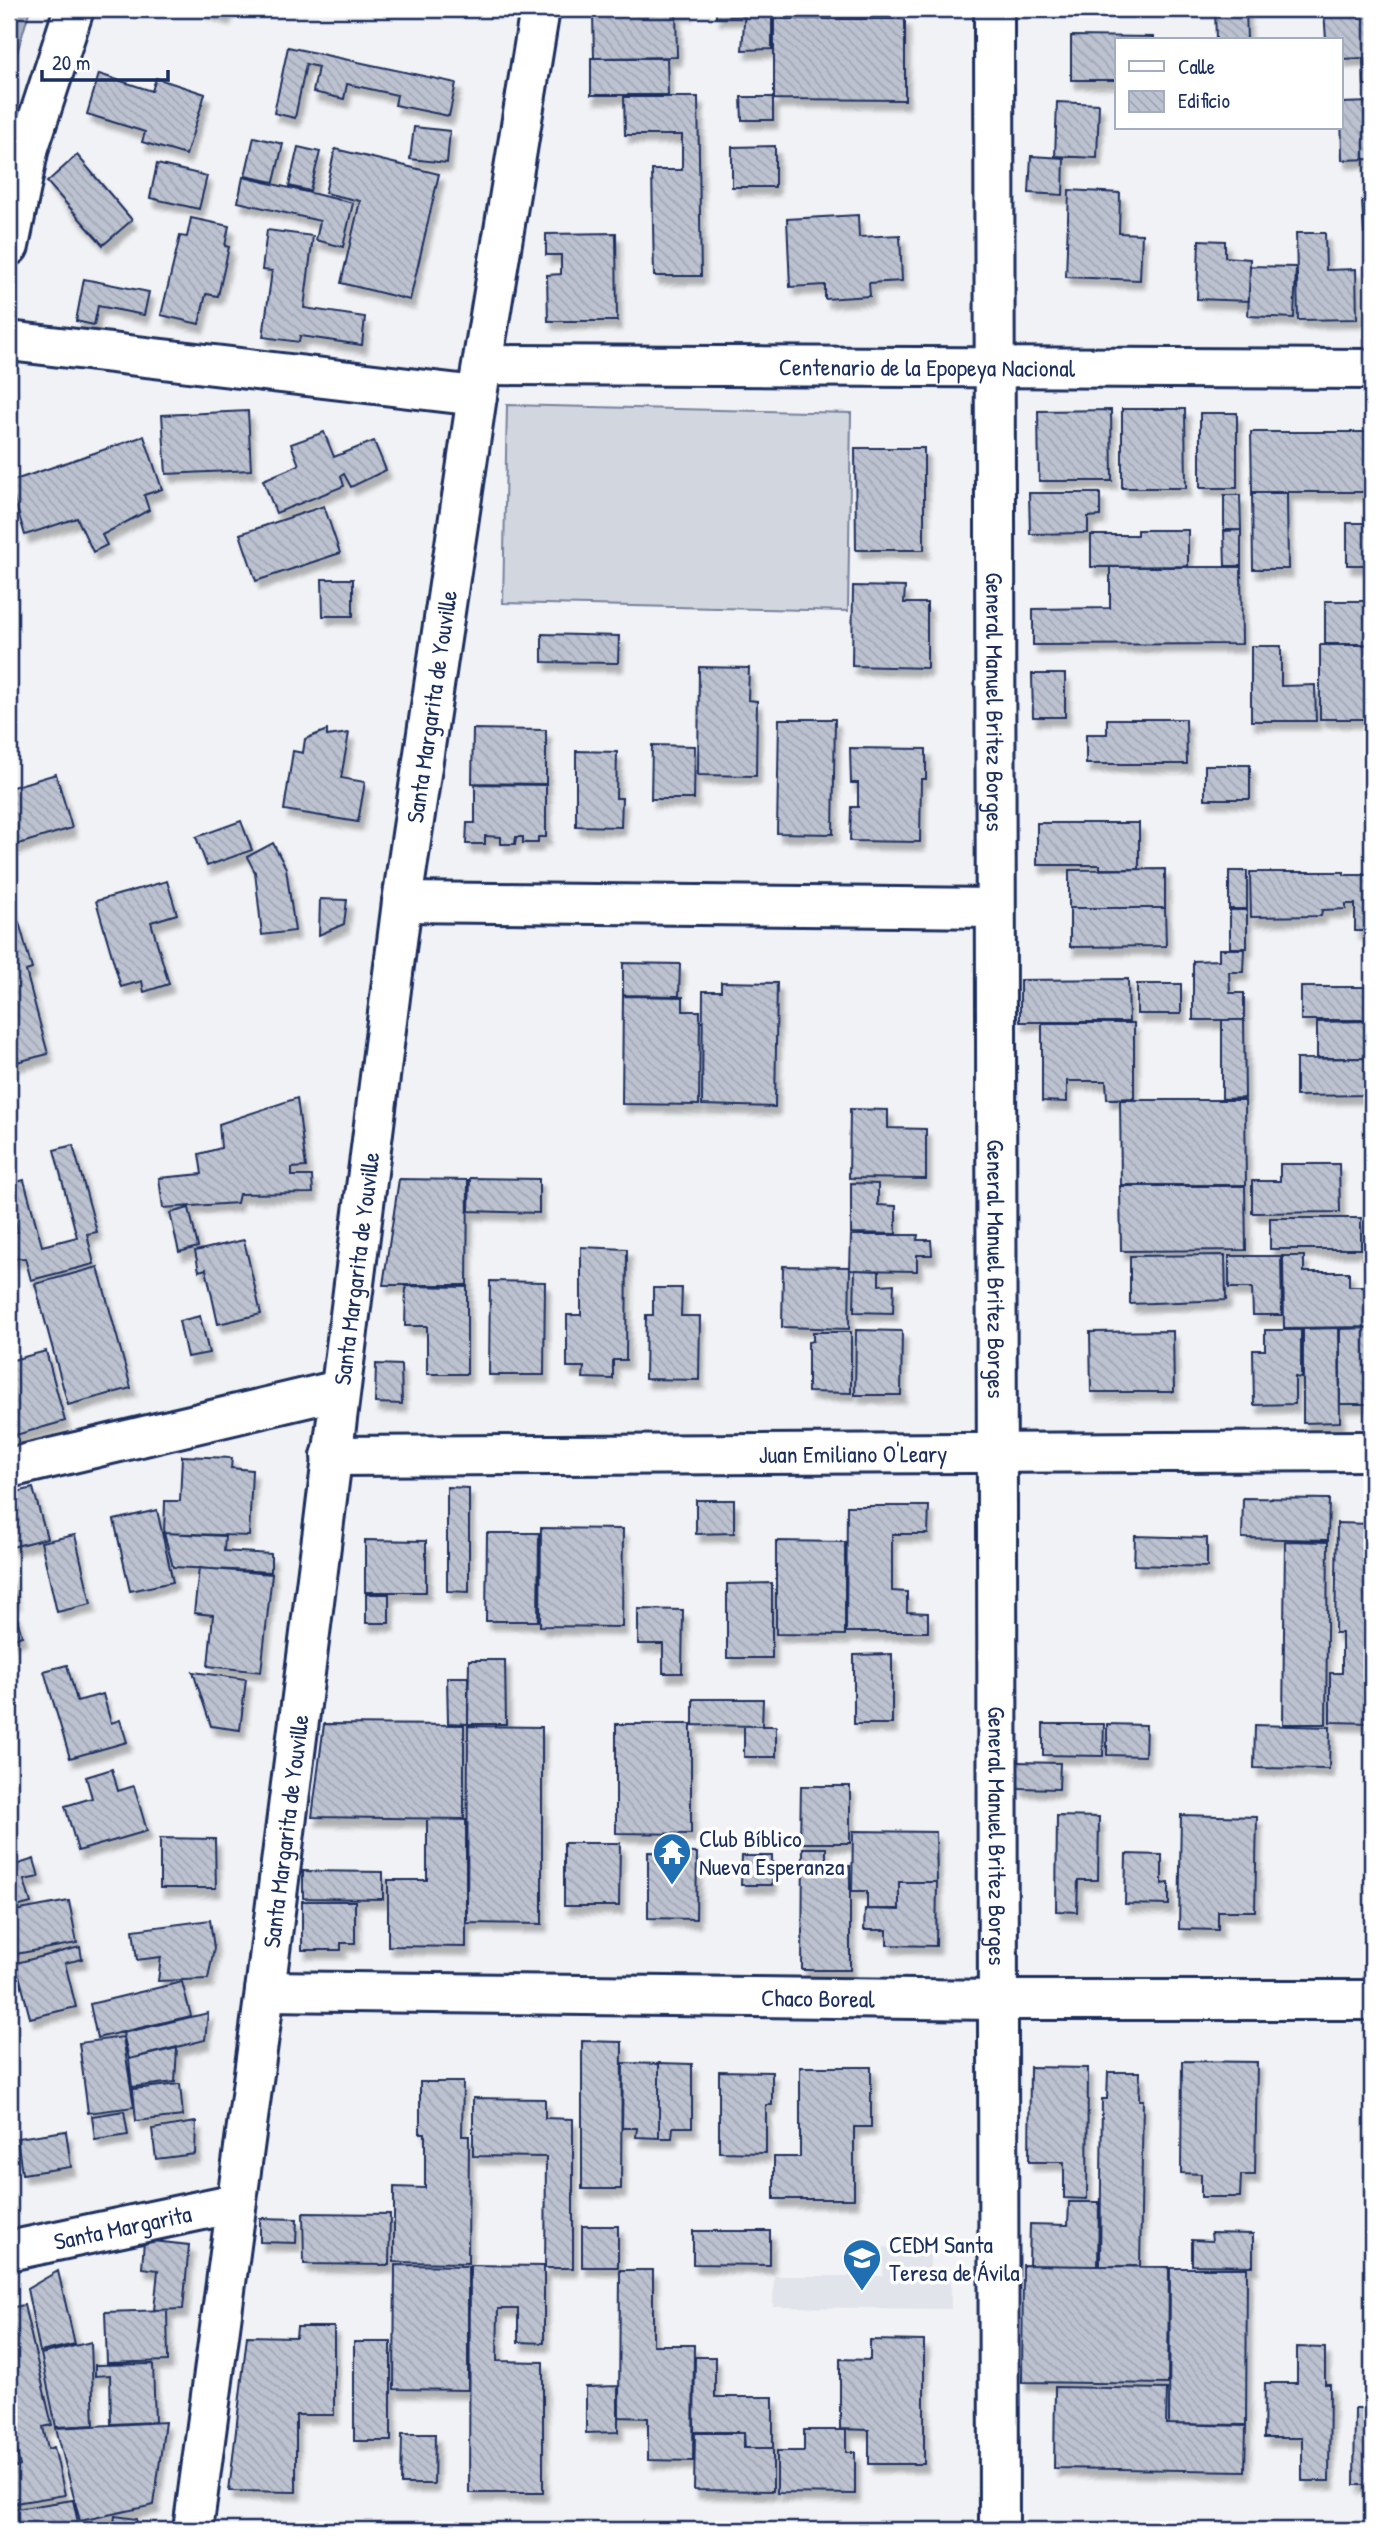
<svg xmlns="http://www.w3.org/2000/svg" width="1381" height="2539" viewBox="0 0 1381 2539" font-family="'Patrick Hand',sans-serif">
<defs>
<pattern id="water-ripples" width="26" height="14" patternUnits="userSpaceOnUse" patternTransform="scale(1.75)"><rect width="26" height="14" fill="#a8b0c2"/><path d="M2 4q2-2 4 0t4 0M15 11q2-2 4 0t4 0" fill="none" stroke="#8890a1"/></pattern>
<pattern id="building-back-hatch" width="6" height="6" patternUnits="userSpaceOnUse" patternTransform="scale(1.75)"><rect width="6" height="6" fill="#bcc2d0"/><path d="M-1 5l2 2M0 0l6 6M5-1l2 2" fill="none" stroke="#a1a7b5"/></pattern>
<filter id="shadow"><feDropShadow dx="4.5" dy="8" stdDeviation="2" flood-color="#0004"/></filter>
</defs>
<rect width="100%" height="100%" fill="#f1f2f5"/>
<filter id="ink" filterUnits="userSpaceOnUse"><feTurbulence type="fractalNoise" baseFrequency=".0143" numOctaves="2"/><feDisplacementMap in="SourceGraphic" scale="14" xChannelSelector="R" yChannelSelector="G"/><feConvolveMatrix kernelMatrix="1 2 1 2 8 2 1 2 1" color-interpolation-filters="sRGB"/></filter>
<g filter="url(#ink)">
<path fill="#e1e4ea" d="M884,2247l46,1v22l21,1v38l-178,-2 1,-31h109z"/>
<path fill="#d2d6df" stroke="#76829e" stroke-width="2" d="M507,405l344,8 -3,198 -345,-8z"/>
<path fill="url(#water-ripples)" stroke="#707c9a" stroke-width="2" d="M10,9h20l-21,71v-69z"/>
<path fill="url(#building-back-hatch)" stroke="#1b2f5e" stroke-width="2" filter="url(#shadow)" d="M201,9h27l-3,8z
M620,9h67v3l-67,1z
M716,9h29v7l-29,1z
M745,9h41v10l-14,-1v31l-30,1z
M790,9h81v6h-81z
M1215,9h31l1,31h-31z
M1324,9h48v76h-8l-1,-27 -22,1v-19h-15z
M676,12l1,45 -83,1 -1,-44z
M774,19h131v81l-131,-1z
M1071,36l83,1v3h-37v40h-46z
M288,47l168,36 -7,33 -54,-11 2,-10 -50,-11 -3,15 -31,-7 5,-25 -12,-3 -11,54 -21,-5z
M591,58h76l1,37h-77z
M99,74l53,17 4,-13 49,16 -19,61 -44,-13 3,-10 -58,-18z
M624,97h74l3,179h-47l-2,-106h30v-35h-57z
M741,97h32v23h-31z
M1057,102l42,2 -2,54 -42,-2z
M1372,102v57l-30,1 -1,-57z
M414,127l36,4 -3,32 -37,-4z
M254,137l29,7 -9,38 -29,-6z
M775,146v41h-43v-40z
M298,147l22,5 -10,39 -21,-5z
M335,149l104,25 -29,126 -69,-17 19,-82 -35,-8z
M77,155l55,65 -29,25 -56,-63z
M1031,156l33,2 -1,37 -34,-2z
M157,164l50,12 -8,33 -49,-11z
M243,177l110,26 -10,44 -27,-7 4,-19 -82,-19z
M1069,190l51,3 -1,40 23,1 -2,46 -74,-3z
M1372,200v33h-8l-2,-32z
M858,215l1,22 41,-2 2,46 -33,2 1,13 -45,3v-14l-35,2 -3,-68z
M191,218l38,8 -4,20 4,1 -11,49 -12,-2 -7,30 -38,-9 19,-79 7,1z
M267,230l46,6 -9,72 61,9 -3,28 -62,-9 -1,6 -36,-5 9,-66 -10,-1z
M616,233l1,88h-69l-1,-46 14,-1v-19h-15v-21z
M1296,233h29l1,37 30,-1 1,50 -59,1z
M1199,240l26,1v16l25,2 -1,42 -52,-2z
M1250,266l46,1 -2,51 -46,-2z
M84,279l65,13 -5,23 -46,-9 -4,19 -18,-4z
M1122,409h63l1,79h-64z
M1111,410l1,71h-73l-1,-70z
M248,411l3,59 -85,4 -4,-59z
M1200,413h37v75h-37z
M324,432l10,25 40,-16 12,29 -35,17 -7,-13 -3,2 3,10 -68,27 -13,-33 36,-15 -8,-21z
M1251,432h121v60h-120z
M144,436l18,53 -18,6 5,15 -47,25 5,10 -14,7 -16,-34 -52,17 -16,-53z
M855,448h69v102h-68z
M1029,493h71v23l-12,1v16l-58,1z
M1252,493h35l1,76h-35z
M1224,495h16l1,35h-17z
M324,506l16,47 -84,28 -16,-47z
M1347,523h25v42h-25z
M1137,530h51v36l-97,1v-32h46z
M1241,530v36h-16l-1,-35z
M1110,567h131l1,77 -209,1v-36l77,-1z
M322,579h31v37h-30z
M853,586l52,1 -1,16h23v65l-75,-2z
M1325,601h47v43h-47z
M542,634l77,2 -1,27 -76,-1z
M1320,645h52v74h-52z
M1251,646h30v40l34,-1 1,36h-65z
M699,667l50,1 -1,32 9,1 -1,75 -58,-1z
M1032,674h33v43h-32z
M779,719h56l-2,115 -56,-1z
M1107,719h79l1,45h-101v-30h21z
M473,729l73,1v54l-74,-1z
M327,730v6l22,-3 -8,45 24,4 -7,40 -74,-12 9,-59 10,2 2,-14z
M652,745l43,1 -1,53h-43z
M850,748l76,1v30h-5l-1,63 -70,-1 1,-34h7v-24h-7z
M576,751l41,1 -1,46h6l-1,29 -45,-1z
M1205,765h45v34h-45z
M56,774l16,54 -57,17 -6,-21v-36z
M475,784l71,1v52h-8v6h-15v-6h-7l-1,7h-14v-7l-16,-1v8h-19l1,-21h8z
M241,821l11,29 -45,16 -11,-29z
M1037,823h102v46h-39v-4h-63z
M273,843l13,25 9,63 -33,4 -7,-63 -8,-15z
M1165,869v39h-96v-38z
M1229,871h18v38h-18z
M1250,872h94v3h28v56h-17v-27h-9v5l-24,1 -1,6 -70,1z
M167,881l10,33 -26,8 18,62 -25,8 -2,-11 -21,6 -25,-86z
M9,898l6,24 -6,2z
M320,899l27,1 -3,24 -25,11z
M1070,908h95l1,38 -96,1z
M1230,910h17v38h-17z
M19,922l13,47 -6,2 22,83 -39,10v-139z
M1219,949h25l-1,23h-14l1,21h14v27h-51v-59l26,-1z
M623,963l57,1 -1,32 -56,-1z
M1369,965h3v55h-71v-33h69z
M1128,979l1,43h-109v-42z
M721,982l56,1 -2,124 -73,-2 1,-114h18z
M1137,984h44v30h-44z
M623,996l60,1v14h17l-1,94 -77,-1z
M1222,1020h22l1,78 -23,1z
M1372,1021v37h-55v-36z
M1042,1023h92v75l-27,1 -1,-18h-39v21l-25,-1z
M1372,1058v37l-76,1v-37z
M297,1098l9,69 -14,1v8h20l1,17 -74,1 -2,9 -74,5 -4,-30 43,-4 -3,-20 22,-6 -2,-24z
M1120,1100h125l1,85h-125z
M850,1109l38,1v18l38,1v50l-77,-1z
M73,1145l24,87 -10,2 7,30 -63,16 -6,-22 -16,1v-27h9l-9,-34v-14l15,-4 18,66 35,-9 -23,-87z
M1280,1164h59l1,48 -88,1v-32h28z
M470,1178l69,1v34l-70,-2z
M399,1179l69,1 -1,105h-84z
M851,1183l27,1v21l18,1v28l-45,-1z
M1120,1186h125l1,64 -125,1z
M189,1208l9,39 -19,5 -9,-39z
M1270,1218h91v31h-91z
M851,1235h67l-1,5h14l1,15h-15v16l-67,-1z
M244,1240l17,74 -43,10 -12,-55 -7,2 -4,-20z
M581,1247l46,2 -1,111h-13v19l-30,-1 1,-11h-17v-52h14z
M1225,1255l1,45 -96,4v-48z
M1229,1256h52l1,59h-29l-1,-27h-23z
M1283,1256h21v16h45v14h23v41l-88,1z
M783,1266l67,1 -1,62 -67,-2z
M98,1267l33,121 -63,17 -33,-121z
M855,1270l24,1v14l15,-1 -1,29 -39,-1z
M490,1281l55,1 -1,93h-55z
M406,1286l61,1v87h-40v-48h-22z
M653,1288h29l-1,28h19l-1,64 -54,-1 1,-64h7z
M200,1316l9,37 -22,4 -8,-36z
M1339,1328l1,94 -37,1v-94z
M1372,1328l-3,76h-29v-75z
M856,1330l46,1 -1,64h-46z
M1265,1330h36v48l-6,-1v27l-41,1 -1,-55h12z
M1173,1331l1,61h-83l-1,-60z
M813,1332h38v61l-43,-1v-50l5,-1z
M46,1351l19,70 -56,16v-76z
M376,1364l25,1 1,39 -27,-1z
M182,1456l50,2 -1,10 21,2 -3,66 -85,-3 1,-32h15z
M447,1487l22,1v104l-22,-1z
M33,1488l14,50 -35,9 -3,-13v-40z
M1243,1498l86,1 -1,41 -86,-2z
M696,1500h38v33l-38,1z
M847,1506h82l-1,28h-36v57l15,1v20l21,1v19h-82z
M157,1510l16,72 -43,9 -16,-71z
M1337,1523l35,1v109h-6l-1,62h7v28l-42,-1v-49h12v-40h-7z
M541,1528l82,1 -1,98 -82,-1z
M164,1533l61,3 -1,15 47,3v18l-98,-5z
M487,1533h52l-1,88h-52z
M75,1535l16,69 -34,8 -16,-70z
M1135,1536l72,2v29l-73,-2z
M365,1540l61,1v51h-61z
M776,1541l69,1v93l-69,-1z
M1285,1541l43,1 -2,182h-43z
M199,1568l73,6 -11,98 -53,-6 5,-51 -19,-2z
M9,1574l7,26 -7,2z
M772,1583v75h-45v-74z
M366,1594h23v29h-23z
M638,1609l45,1 -1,63h-19v-29h-25z
M15,1612l7,24 -13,4v-26z
M892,1654v70h-38v-69z
M469,1660h36l1,64h-38z
M67,1665l10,36 26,-7 8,29 9,-3 7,22 -57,16 -26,-87z
M193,1672l53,7 -6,51 -29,-4z
M447,1677h21v47l-20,-1z
M693,1699h70l-1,27 -69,-1z
M324,1724l140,1v94l-152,-2z
M616,1724h75v110l-75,-1z
M1043,1724h61l-1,32 -60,-1z
M1107,1724l39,1 -1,31 -38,-1z
M1255,1725l75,2 -1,42 -75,-1z
M468,1726l74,1v197l-75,-1z
M744,1726h32v31h-32z
M1018,1762l42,1 -1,26 -41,-1z
M112,1769l6,22 16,-5 13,45 -69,20 -13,-45 27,-8 -6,-21z
M801,1786h49v57h-50z
M1181,1815l76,2 -2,94h-37v19l-39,-1z
M1057,1816l42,1 -1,63h-20l-1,32 -21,-1z
M427,1819l39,1v127l-78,-1v-66h39z
M853,1831l83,1 1,50h-38v27h-32v-18h-15z
M160,1838l55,1 1,49h-56z
M564,1843h56l-1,63h-55z
M803,1848h23v18h24v104h-48z
M648,1852l49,1 -1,66 -48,-1z
M1126,1854l36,1v29l7,-1v22l-44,-1z
M742,1856h30v29h-31z
M34,1859l5,18 -15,3 7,23 -22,6v-42z
M303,1871l80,1v27l-80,-1z
M899,1882h38l-1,64 -49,-1v-15h-23l1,-21 34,1z
M69,1901l8,42 -67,12 -1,-43z
M302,1901h53v42h-14v7h-39z
M210,1920l4,28 -6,31 -50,2 3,-24 -24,3 -4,-30z
M80,1947l2,12 -17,4 11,44 -46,11 -14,-55z
M182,1982l9,34 -94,22 -7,-34z
M208,2013l-3,27 -76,19 -6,-26z
M123,2037l11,70 -46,6 -9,-70z
M582,2041l40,1 -1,147h-39z
M177,2048l-2,34 -43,5 -3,-28z
M1182,2061l75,1 -2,113h-14l-1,22h-39v-23l-20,-1z
M623,2063l36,1v74l-23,-1 1,-9h-15z
M659,2063l33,1v63h-19l-1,11h-13z
M800,2067h71v60h-17v72h-80v-42h26z
M1030,2067l58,1 -1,131 -23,-1v-36h-35z
M719,2071l53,1v33h-6v48l-47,-1z
M1108,2072h32l-1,28h4l-3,166h-40l2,-167h5z
M420,2082h43l-1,54h7l-1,127 -74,-1v-75l31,1v-55h-5z
M180,2084l3,32 -47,5 -3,-32z
M473,2098l72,1v19l28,1v149h-28l1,-111 -73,-1z
M124,2111l4,24 -33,5 -3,-24z
M196,2122l-1,32 -39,5 -4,-30z
M66,2131l5,36 -49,7 -5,-36z
M1069,2202h30l-1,64 -69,-1 1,-41 38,1z
M303,2213l87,1 -1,51 -85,-1z
M260,2218l37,1 -1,24 -36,-1z
M582,2226h36v41h-36z
M693,2231h77v34l-77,-1z
M1211,2233l42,1v32l-61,-1v-25l20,1z
M144,2240l45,5 -6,64 -29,1 4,-40 -16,-2z
M395,2265l73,1v124l-74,-1z
M470,2265l74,1v77l-26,-1v-33h-20l-1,52 46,1v131h-74z
M1023,2265l146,2 -1,117 -146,-2z
M1170,2268h77l-1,157 -77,-1z
M620,2270h33v75h41l-1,116 -45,-1v-42l-29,-1z
M58,2271l17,73 -35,8 -13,-63z
M24,2305l28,120 -9,2 5,22 6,-2 11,48 -56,9v-35l11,-3 -11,-49v-55l3,-1 -3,-53z
M167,2310l1,51 -61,2 -2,-51z
M297,2327h37v88h-38v77l-67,-1 18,-155 49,1z
M870,2340l54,1v123h-55v-34l-29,-1v-70l30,1z
M91,2342l3,83 -38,2 -15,-73z
M354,2342h37v99h-37z
M1297,2347l28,1v36h5l-1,97h-27v-43h-38l1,-55h32z
M1370,2347h2v30h-3z
M695,2357h20v40h58v51h-28l-1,-16h-50z
M153,2364l2,58 -44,2 -1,-49 -15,1v-11z
M618,2386v46l-32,1v-46z
M1055,2387l112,2 -1,35 80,2 -1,45 -191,-3z
M1355,2408h17v77h-18z
M165,2422l-11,83 -74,16 -24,-93z
M804,2430h42v22h9v42l-78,-1v-42h27z
M695,2433h49v15h29v43l-79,-1z
M402,2434h33l-1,50h-33z
M73,2500l5,23 -42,7h-27v-20z
M115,2516l22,3 -2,11h-22z"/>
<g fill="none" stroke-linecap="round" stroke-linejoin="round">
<g stroke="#1b2f5e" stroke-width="44">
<g id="street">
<path id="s1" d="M994,9l5,2521"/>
<path d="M9,246l20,-99 45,-138"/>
<path d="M9,341l468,55"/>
<path id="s2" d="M483,365l889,4"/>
<path d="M402,902l593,6"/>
<path id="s3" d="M331,1456l1041,-5"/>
<path d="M9,1468l330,-78"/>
<path id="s4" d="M265,1991l732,9h375"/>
<path id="s5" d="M9,2251l227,-48"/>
</g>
</g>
<g stroke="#1b2f5e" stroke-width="44">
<g id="secondary">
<path id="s6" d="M193,2530l72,-539 137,-1089 75,-506 63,-387"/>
</g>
</g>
<use href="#street" stroke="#fff" stroke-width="38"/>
<use href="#secondary" stroke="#fff" stroke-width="38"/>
</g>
</g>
<defs>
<g id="temple-pin" transform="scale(2.0125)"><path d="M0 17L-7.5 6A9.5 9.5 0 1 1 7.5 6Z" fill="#1f6fb2" stroke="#fff"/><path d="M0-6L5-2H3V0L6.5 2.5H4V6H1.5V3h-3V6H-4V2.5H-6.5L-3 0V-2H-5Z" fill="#fff"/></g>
<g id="school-pin" transform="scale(2.0125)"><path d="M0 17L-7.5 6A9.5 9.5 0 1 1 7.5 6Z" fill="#1f6fb2" stroke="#fff"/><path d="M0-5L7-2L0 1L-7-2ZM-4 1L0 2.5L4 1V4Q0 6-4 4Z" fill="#fff"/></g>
</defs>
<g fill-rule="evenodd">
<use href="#temple-pin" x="672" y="1852"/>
<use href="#school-pin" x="862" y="2258"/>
</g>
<g text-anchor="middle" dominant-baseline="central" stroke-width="7" stroke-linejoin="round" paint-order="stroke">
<g font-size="24" fill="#1b2f5e" stroke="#fff">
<text stroke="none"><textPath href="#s2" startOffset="444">Centenario de la Epopeya Nacional</textPath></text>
<text stroke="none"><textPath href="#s1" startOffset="693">General Manuel Britez Borges</textPath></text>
<text stroke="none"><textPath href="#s6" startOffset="1839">Santa Margarita de Youville</textPath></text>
<text stroke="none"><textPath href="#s6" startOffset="1272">Santa Margarita de Youville</textPath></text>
<text stroke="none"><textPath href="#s1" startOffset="1260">General Manuel Britez Borges</textPath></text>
<text stroke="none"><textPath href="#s3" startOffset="522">Juan Emiliano O'Leary</textPath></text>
<text stroke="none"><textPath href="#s6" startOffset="705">Santa Margarita de Youville</textPath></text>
<text stroke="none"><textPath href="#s1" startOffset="1827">General Manuel Britez Borges</textPath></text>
<text stroke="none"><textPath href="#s4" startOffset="553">Chaco Boreal</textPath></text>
<text stroke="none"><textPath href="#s5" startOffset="116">Santa Margarita</textPath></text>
</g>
<g font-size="24" fill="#1b2f5e" stroke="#fff" text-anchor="start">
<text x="699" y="1838">Club Bíblico<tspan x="699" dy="28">Nueva Esperanza</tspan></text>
<text x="889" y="2244">CEDM Santa<tspan x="889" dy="28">Teresa de Ávila</tspan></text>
</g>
</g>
<rect width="1381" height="2539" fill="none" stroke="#fff" stroke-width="35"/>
<rect x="18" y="18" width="1346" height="2504" fill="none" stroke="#1b2f5e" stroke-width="2.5" filter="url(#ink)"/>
<rect x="1115" y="38" width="228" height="91" fill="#ffffff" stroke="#a4acbf" stroke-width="2"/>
<rect x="1129" y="61" width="35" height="10" fill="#ffffff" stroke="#a4acbf" stroke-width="2"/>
<text x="1178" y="74" font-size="21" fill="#1b2f5e">Calle</text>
<rect x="1129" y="91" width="35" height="21" fill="url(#building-back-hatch)" stroke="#a4acbf" stroke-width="2"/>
<text x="1178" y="108" font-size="21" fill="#1b2f5e">Edificio</text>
<path d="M42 70v10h126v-10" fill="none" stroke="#1b2f5e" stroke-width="3.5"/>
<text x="52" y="70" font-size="21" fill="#1b2f5e" stroke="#ffffff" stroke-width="5" paint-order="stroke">20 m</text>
</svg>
